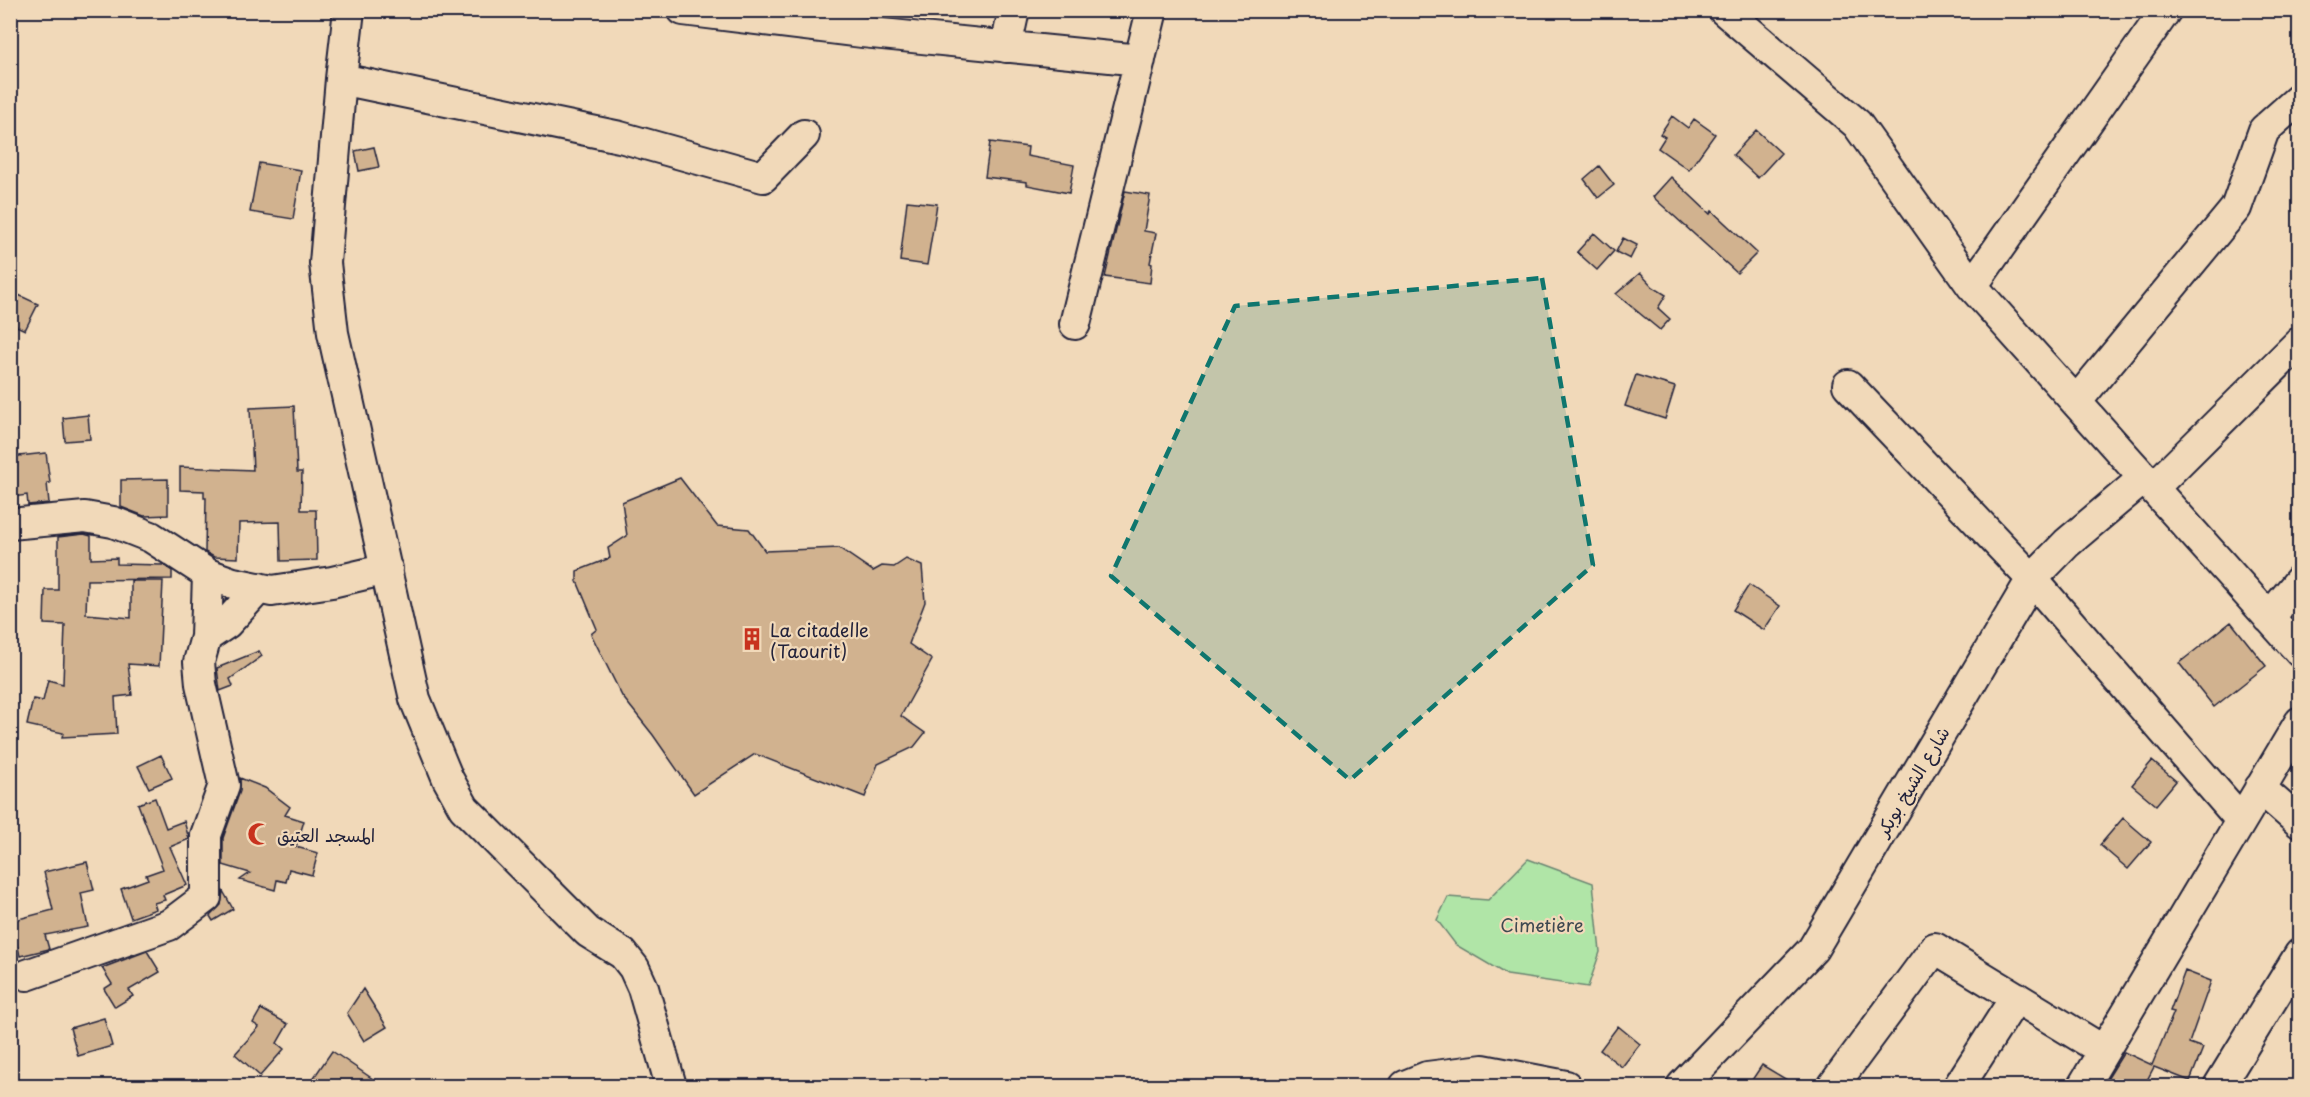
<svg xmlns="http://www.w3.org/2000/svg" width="2310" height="1097" viewBox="0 0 2310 1097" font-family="'Playpen Sans','Playpen Sans Arabic',sans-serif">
<rect width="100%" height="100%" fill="#f1d9b9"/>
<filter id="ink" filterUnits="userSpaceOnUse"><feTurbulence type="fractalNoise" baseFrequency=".0167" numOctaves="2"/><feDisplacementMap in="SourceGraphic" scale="12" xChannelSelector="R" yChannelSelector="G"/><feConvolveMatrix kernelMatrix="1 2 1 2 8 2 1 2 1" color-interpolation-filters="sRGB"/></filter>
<g filter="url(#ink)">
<path fill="#b0e5a7" stroke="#698471" stroke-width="1.5" d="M1528,859l65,24 7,69 -12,35 -81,-12 -51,-30 -19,-25 11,-23 40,3z"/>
<path fill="#d1b28f" stroke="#22223b" stroke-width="1.5" d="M1672,116l16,12 6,-9 21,15 -26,36 -31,-22 7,-11 -5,-3z
M1756,130l25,23 -23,25 -25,-23z
M990,142l38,5 -1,9 47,9 -5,28 -42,-8v-3l-42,-5z
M374,147l5,20 -20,4 -4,-20z
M259,163l42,7 -8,49 -43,-7z
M1599,166l15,19 -16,13 -14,-19z
M1671,177l39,37 2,-3 45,42 -20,20 -84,-76z
M1125,191l25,4 -6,36 12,2 -6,30 2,1 -2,19 -45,-6z
M907,201l30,3 -10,61 -27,-4z
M1594,233l20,18 -17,19 -20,-18z
M1623,238l14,7 -7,14 -14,-7z
M1640,273l13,14 13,8 -8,13 12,11 -10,11 -44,-36z
M10,291l28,13 -13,26 -15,-7z
M1636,375l39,12 -10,32 -40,-13z
M294,406l3,66h5l-1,38h15l1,50 -36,1 -1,-39 -41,1 -1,35 -24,-1 -9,-5 1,-54h-2v-7l-24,-1v-23l73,3 -3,-62z
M88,415l2,24 -25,2 -2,-23z
M46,453l4,30h-3l2,20 -21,2 -1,-10 -14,2 -3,-40z
M680,478l37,48 32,3 16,22 74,-3 34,23 9,-5 12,1 12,-8 16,7 3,36 -16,42 23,16 -31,56 24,17 -11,14 -36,17 -13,33 -110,-43 -61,40 -41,-59 -31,-39 -31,-62 6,-5 -20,-48v-10l33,-13 -2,-10 19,-12 -5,-34z
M168,479v36l-24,1 -23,-9v-27z
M84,534l7,2v23l26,-1v6l46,1 9,6v8l-85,1 -1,34 45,4v-37h32l-4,85 -31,-2 4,31 -17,2 2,37 -55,3 1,-4 -36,-8 6,-26 10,2 5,-21 15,4 2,-59 -21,-1 1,-34h13v-53z
M1749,585l31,21 -16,24 -31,-20z
M2231,622l35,44 -52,41 -35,-44z
M259,651l3,5 -32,23 3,7 -13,5 -3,-23z
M161,755l11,23 -23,10 -11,-22z
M2152,761l24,20 -20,24 -24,-20z
M240,778l25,10 25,19 -5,8 19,6 -8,26 22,6 -6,22 -23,-6 -3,13 -9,-2 -2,10 -35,-10 10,-7 -27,-8v-27l17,-47z
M155,798l11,30 18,-7 5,18 -19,8 17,38 -24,10 2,5 -11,3 2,6 -25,9 -10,-29 27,-10 -2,-4 17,-6 -25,-65z
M2123,818l28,24 -23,27 -28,-24z
M87,862l7,28 -13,3 7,34 -43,8 4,14 -29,7 -9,-35 42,-11 -9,-38z
M223,891l10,18 -20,12 -3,-5 11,-11z
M147,951l13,21 -31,18 4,6 -18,11 -11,-18 8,-5 -10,-16z
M2185,971l26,10 -22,62 14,5 -13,33 -36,-14 -10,19h-27l-11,-5 18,-29 28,13 22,-53 -4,-1z
M363,989l24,38 -23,14 -17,-28z
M261,1009l27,15 -11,19 7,6 -24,27 -25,-22 24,-27 -6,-4z
M104,1018l8,28 -34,10 -8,-28z
M1618,1026l22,18 -18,23 -22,-17z
M332,1051l51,35h-75z
M1762,1065l35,21h-49z"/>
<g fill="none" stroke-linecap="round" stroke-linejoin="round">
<g stroke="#22223b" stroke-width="34">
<path id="minor" d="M349,10l-8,69 -16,184 8,70 82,366 33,80 16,29 124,124 35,22 11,14 9,20 28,98
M683,10l179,22 278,28
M1724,10l133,114 115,162 328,366
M1006,47l8,-37
M341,79l279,58 143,40 41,-42
M1972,286l194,-276
M1075,324l77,-314
M1848,385l184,194 209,241
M2076,402l160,-194 28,-78 36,-32
M2153,488l147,-146
M10,524l75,-7 28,5 38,15 57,37 25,9 39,8 60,-9 55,-13
M2269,618l31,-38
M206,637l21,-14 32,-35
M2260,788l40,35
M27,975l142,-50 37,-28v-62l18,-50 -23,-101 -2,-22 7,-25 2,-63
M1405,1086l22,-9 56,-7 83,16
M1682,1086l131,-137 219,-370 35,-36 77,-65
M1833,1086l102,-138 169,103
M1959,1086l57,-89
M2083,1086l217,-364
M2219,1086l81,-132"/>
</g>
<use href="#minor" stroke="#f1d9b9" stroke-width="30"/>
</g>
</g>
<path fill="#0f766e" fill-opacity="0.2" stroke="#0f766e" stroke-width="4.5" stroke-dasharray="12 8" stroke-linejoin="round" d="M1542,278l51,287 -243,215 -239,-204 124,-270z"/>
<defs>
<g id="building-bare" transform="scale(1.8)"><path d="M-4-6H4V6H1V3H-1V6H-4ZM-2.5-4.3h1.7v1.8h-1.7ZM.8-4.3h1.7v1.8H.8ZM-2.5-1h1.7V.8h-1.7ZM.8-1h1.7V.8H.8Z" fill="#c8321e" stroke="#f1d9b9" stroke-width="2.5" paint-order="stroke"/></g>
<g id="mosque-bare" transform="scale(1.8)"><path d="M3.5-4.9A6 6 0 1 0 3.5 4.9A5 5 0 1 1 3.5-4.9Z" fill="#c8321e" stroke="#f1d9b9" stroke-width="2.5" paint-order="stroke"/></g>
</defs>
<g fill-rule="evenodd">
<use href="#building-bare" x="752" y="639"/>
<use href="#mosque-bare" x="259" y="834"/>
</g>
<g text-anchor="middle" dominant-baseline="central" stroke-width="4.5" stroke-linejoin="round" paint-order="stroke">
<g font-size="18" fill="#22223b" stroke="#f1d9b9" text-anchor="start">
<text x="770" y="629">La citadelle<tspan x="770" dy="21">(Taourit)</tspan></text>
<text x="277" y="834">المسجد العتيق</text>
</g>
<g font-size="18" fill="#22223b" stroke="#f1d9b9">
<text transform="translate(1912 781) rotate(-59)">شارع الشيخ بوبكر</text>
</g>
<g font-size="18" fill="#3e4951" stroke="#f1d9b9">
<text x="1542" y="924">Cimetière</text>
</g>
</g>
<rect width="2310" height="1097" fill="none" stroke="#f1d9b9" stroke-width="36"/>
<rect x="18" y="18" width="2274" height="1061" fill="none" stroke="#22223b" stroke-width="2" filter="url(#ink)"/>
</svg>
